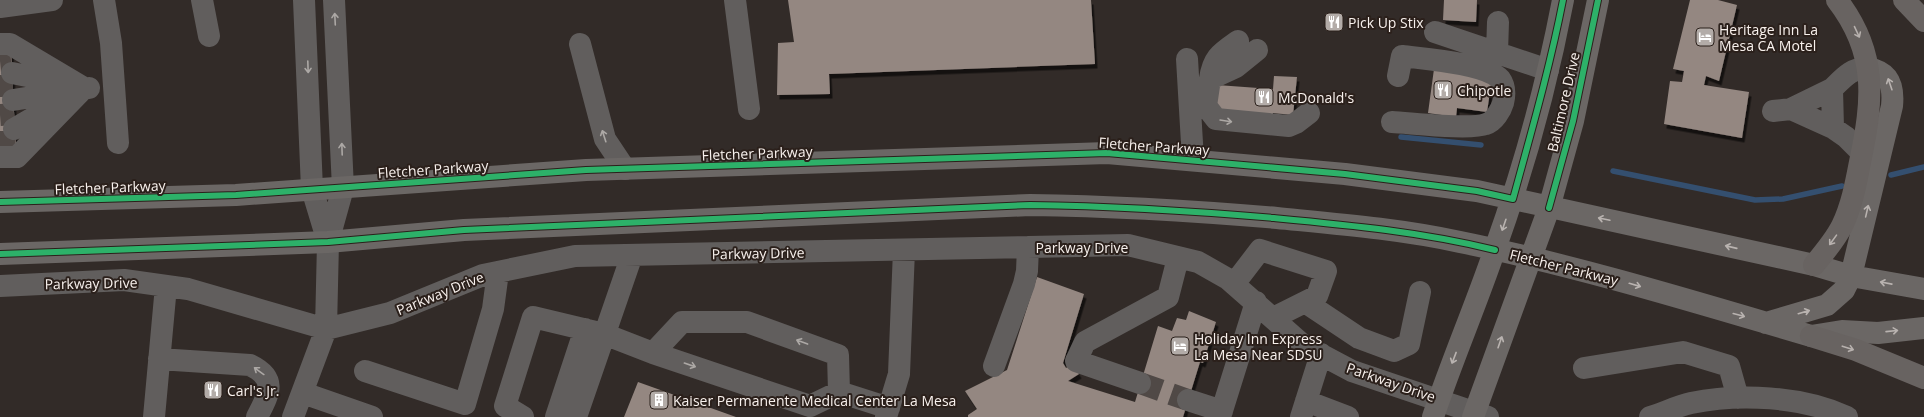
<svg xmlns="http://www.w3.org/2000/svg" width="1924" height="417" viewBox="0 0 1924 417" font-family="'Open Sans',sans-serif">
<defs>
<filter id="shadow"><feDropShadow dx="2.5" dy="4.5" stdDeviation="0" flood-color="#0009"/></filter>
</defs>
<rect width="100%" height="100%" fill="#322b28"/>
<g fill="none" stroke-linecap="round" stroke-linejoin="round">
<path stroke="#344f6f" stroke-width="5.5" d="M1401,137l80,8
M1613,171l142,29 28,-1 59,-13
M1891,175l33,-8"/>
</g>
<path fill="#948781" filter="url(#shadow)" d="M788,0h303l4,64 -266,10 1,20 -53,1 1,-52 16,-1z
M1444,0h33l-1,22 -33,-2z
M1690,0h28l19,5 -18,76 -13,-5 -2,9 45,7 -7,46 -78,-14 6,-43 12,1 2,-11 -11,-2z
M0,51h11l5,101 -16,1z
M1434,69l58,9 -5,34 -30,-4 -1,9 -28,-4z
M1274,76l23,1 -4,38 -20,-2 -2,7 -56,-11 2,-24 56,4z
M1037,277l47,17 -21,69 3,5 7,-4 6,10 -11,7 67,21 23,-76 14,5 5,-13 9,2 3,-9 27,11 -13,41 -3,-1 -17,55h-215v-2l9,-6 -12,-18 42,-21z
M638,382l98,35h-112z"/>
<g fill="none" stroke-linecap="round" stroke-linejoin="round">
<path stroke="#504946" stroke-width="22" stroke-dasharray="22 11" stroke-linecap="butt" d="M0,61l11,-1
M0,86h13
M0,115l14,-1
M0,142h15
M1140,383l48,17"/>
<path stroke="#615e5d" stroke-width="22" d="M104,0l7,43 7,100
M202,0l7,36
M304,0l8,189 16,53
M735,0l14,109
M0,7l52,-7
M1435,32l113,38
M0,44h10l74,44
M580,44l25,95 20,30
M1257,50l-21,17 -26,12 -4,27 10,13 73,7 7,-3 13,-10
M1497,53l1,-31
M1187,59l6,101
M12,73l55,11
M1210,79c3,-22 11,-26 28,-38
M13,100l76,-12
M1791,109l42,19
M1773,111l18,-2 41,-20
M1392,122c20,1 78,8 94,2 8,-2 15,-14 17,-21 2,-8 2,-17 -3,-24 -15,-16 -75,-20 -98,-23l-4,20
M14,129l43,-25
M1862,153l-16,-16 -13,-9 -1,-39c11,-11 20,-22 36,-21
M0,157h17l67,-69
M1234,284l26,-34 66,21 -9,25 -44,22
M0,286l124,-6 64,9 138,40 64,-16 93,-38 92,-19 553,-11 70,17 30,17 75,66 49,26 136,46
M1305,302l54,36 35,13 15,-7 11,-52
M653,353l29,-31h65l91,33 1,37
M159,359l91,6c29,14 18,30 7,52
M994,366l30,-82 3,-13 1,-24
M1584,368l99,-16 46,14 9,32
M365,371l100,33 28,-95 5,-37
M1140,383l-64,-22 9,-19 83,-45 10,-39
M303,393l69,24
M1188,400l34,11
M1306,401l42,16
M154,417l12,-131
M293,417l33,-88 2,-87 15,-54 -9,-188
M523,417l-18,-11 28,-89 71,17 49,19 157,53 29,-14 50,16
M556,417l29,-88
M576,417l56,-162
M886,417l13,-43 5,-124
M1220,417l36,-115
M1301,417l20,-63
M1650,417c14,-4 27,-11 41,-14 48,-10 111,-7 156,14"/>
<path stroke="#6b6765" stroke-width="22" d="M0,202l236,-7 350,-25 521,-17 238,21 132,17 337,74 37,11 73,13
M0,254l328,-12 136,-12 566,-25c82,1 165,6 247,13 61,6 123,11 183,24 118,24 235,60 351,94l31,-5 36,2 46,-5
M1766,323l61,-18 17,-15 7,-14 41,-170c2,-20 -2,-34 -24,-38
M1433,417c19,-57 43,-112 62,-168 29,-81 52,-165 68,-249
M1473,417l76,-209 24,-87 25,-121"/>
<path stroke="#686361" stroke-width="22" d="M1904,0l20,21
M1814,265c10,-12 21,-25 28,-39 10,-21 14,-43 18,-64 13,-62 18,-109 -23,-162
M1811,336l45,14 68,28"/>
<g stroke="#2b201b" stroke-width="8">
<path id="cycleway" d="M0,202l236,-7 350,-25 521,-17 238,21 132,17 36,8c18,-66 37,-132 50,-199
M1549,208l24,-87 25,-121
M0,254l328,-12 136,-12 566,-25c81,1 163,6 244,13 74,7 149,14 221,32"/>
</g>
<use href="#cycleway" stroke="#2db169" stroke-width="6"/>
</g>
<defs><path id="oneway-shaft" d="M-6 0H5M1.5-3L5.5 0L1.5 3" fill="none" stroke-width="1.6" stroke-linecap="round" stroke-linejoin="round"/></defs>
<g stroke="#aca8a5">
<use href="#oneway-shaft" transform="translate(335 19) rotate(-93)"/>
<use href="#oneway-shaft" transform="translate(308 67) rotate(88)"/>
<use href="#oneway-shaft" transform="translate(1226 121) rotate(9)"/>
<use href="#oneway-shaft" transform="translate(604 136) rotate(-108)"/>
<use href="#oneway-shaft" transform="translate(342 149) rotate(-92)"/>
<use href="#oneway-shaft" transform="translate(802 342) rotate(-160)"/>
<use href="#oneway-shaft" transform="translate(690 365) rotate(19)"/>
<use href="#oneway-shaft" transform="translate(259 371) rotate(-144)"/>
</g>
<g stroke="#b7b1ae">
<use href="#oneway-shaft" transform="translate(1857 32) rotate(65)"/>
<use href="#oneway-shaft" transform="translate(1833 240) rotate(126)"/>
<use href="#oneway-shaft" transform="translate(1848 348) rotate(18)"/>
</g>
<g stroke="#b9b3b0">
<use href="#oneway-shaft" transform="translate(1890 84) rotate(-109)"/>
<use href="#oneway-shaft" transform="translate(1867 211) rotate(-77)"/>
<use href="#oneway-shaft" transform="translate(1604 219) rotate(-168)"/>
<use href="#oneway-shaft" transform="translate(1504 225) rotate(109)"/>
<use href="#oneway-shaft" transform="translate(1731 247) rotate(-167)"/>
<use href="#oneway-shaft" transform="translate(1886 283) rotate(-169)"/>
<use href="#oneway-shaft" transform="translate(1635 285) rotate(16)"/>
<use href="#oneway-shaft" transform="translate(1804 312) rotate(-16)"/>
<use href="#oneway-shaft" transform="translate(1739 315) rotate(15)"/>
<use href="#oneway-shaft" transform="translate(1892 331) rotate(-6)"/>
<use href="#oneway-shaft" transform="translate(1500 342) rotate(-71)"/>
<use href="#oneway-shaft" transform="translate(1454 358) rotate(111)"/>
</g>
<defs>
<g id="restaurant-square" transform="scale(1)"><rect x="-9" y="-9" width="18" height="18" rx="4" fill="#b3aca8" stroke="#2b201b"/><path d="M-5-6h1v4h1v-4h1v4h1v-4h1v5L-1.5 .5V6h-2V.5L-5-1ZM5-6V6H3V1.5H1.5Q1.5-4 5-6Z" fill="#fff"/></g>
<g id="hotel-square" transform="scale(1)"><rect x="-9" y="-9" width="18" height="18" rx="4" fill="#b3aca8" stroke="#2b201b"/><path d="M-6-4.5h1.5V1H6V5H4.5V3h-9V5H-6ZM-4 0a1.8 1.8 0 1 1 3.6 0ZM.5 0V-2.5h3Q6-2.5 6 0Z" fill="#fff"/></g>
<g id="building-square" transform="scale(1)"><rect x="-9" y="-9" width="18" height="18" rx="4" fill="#b3aca8" stroke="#2b201b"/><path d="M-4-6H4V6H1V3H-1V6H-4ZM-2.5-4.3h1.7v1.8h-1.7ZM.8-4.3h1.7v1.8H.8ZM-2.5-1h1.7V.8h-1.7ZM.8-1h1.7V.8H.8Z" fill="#fff"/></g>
</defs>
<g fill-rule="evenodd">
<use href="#restaurant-square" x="1334" y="22"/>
<use href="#hotel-square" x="1705" y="37"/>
<use href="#restaurant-square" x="1443" y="90"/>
<use href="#restaurant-square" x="1264" y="97"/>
<use href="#hotel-square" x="1180" y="346"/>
<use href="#restaurant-square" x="213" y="390"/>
<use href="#building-square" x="659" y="400"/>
</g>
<g text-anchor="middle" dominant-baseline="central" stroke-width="4" stroke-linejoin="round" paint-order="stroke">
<g font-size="14" fill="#f8f1ed" stroke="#2b201b" text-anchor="start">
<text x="1348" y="22">Pick Up Stix</text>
<text x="1719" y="29">Heritage Inn La<tspan x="1719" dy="16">Mesa CA Motel</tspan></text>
<text x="1457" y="90">Chipotle</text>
<text x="1278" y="97">McDonald's</text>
<text x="1194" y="338">Holiday Inn Express<tspan x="1194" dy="16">La Mesa Near SDSU</tspan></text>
<text x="227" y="390">Carl's Jr.</text>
<text x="673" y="400">Kaiser Permanente Medical Center La Mesa</text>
</g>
<g font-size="14" fill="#f8f1ed" stroke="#2b201b">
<text transform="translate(1563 102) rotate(-77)">Baltimore Drive</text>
<text transform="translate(1154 146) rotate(4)">Fletcher Parkway</text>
<text transform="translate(757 153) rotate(-2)">Fletcher Parkway</text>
<text transform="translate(433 169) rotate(-4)">Fletcher Parkway</text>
<text transform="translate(110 187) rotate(-2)">Fletcher Parkway</text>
<text x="1082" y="247">Parkway Drive</text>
<text transform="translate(758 253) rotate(-1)">Parkway Drive</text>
<text transform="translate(1564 267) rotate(14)">Fletcher Parkway</text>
<text transform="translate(91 283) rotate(-1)">Parkway Drive</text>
<text transform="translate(440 293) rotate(-22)">Parkway Drive</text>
<text transform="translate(1391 382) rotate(19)">Parkway Drive</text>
</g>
</g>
</svg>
